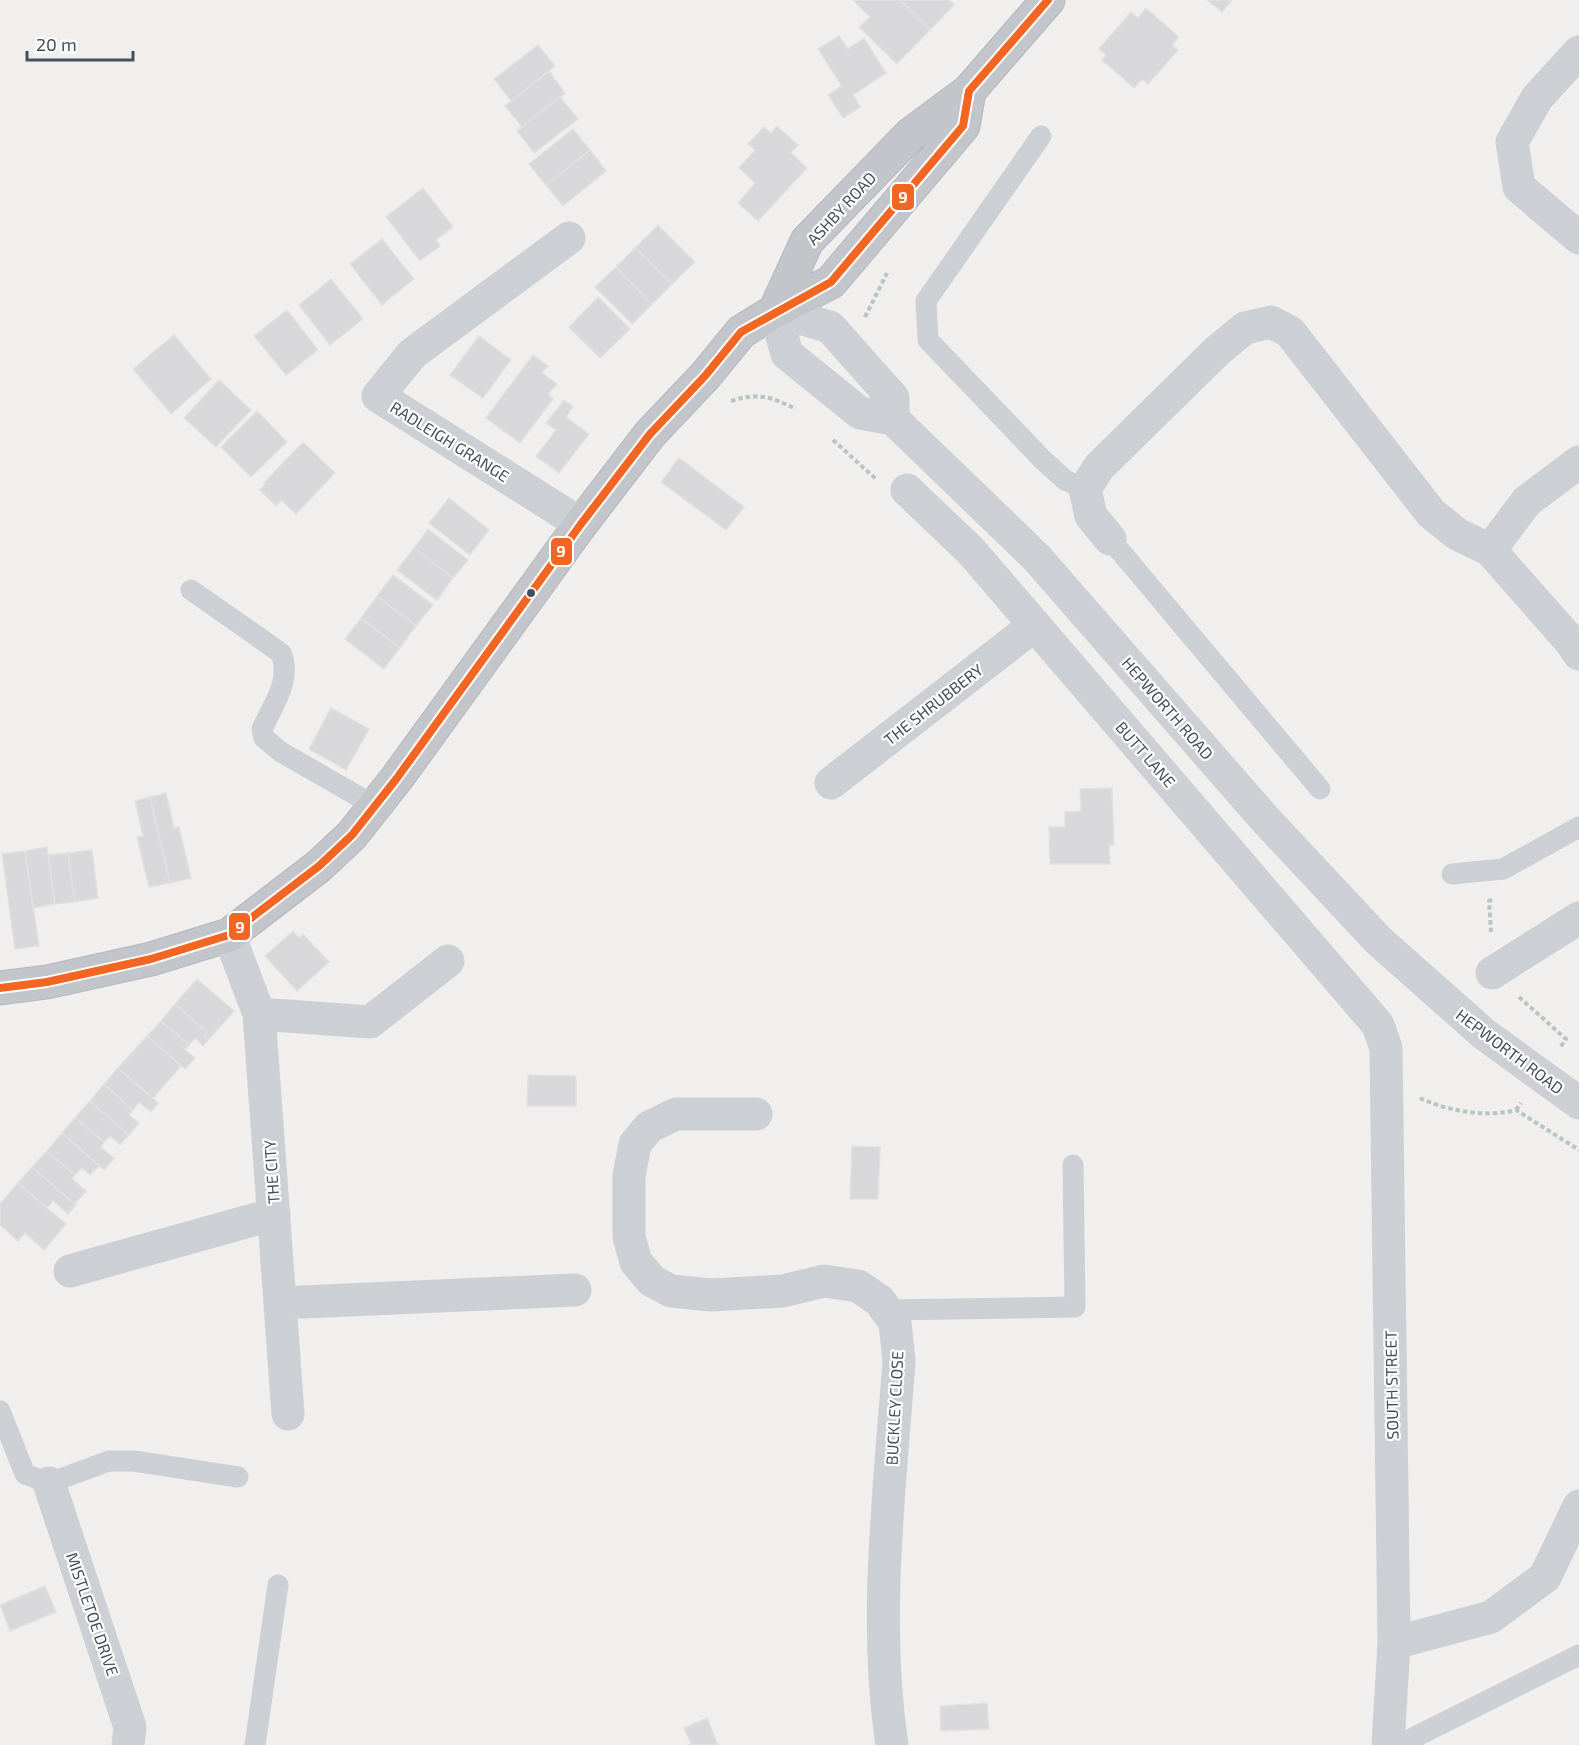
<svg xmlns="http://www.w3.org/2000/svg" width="1579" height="1745" viewBox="0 0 1579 1745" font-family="'Exo 2',sans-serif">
<rect width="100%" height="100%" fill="#f0efee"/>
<path fill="#d8d8da" stroke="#e1e1e1" stroke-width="1.5" d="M853,0h47l30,30 -33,34 -38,-37 11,-10z
M900,0h49l5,5 -24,25z
M1207,0h25l-10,12z
M1146,8l33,29 -7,8 6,5 -30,34 -6,-5 -8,9 -32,-28 4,-5 -7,-6 32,-37 7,6z
M839,36l9,13 16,-11 22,35 -33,22 7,12 -17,11 -15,-23 14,-9 -24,-37z
M538,45l17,21 -44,35 -17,-22z
M549,71l16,22 -43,34 -17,-21z
M560,97l18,22 -44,34 -17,-22z
M777,126l21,19 -7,8 16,15 -49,53 -20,-18 17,-20 -16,-15 16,-18 -7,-6 16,-17 7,6z
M573,129l17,21 -44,35 -17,-21z
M590,150l16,21 -43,35 -17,-21z
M423,188l30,39 -17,13 4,6 -20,15 -34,-44z
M658,225l37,37 -23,22 -37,-36z
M382,239l32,40 -32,26 -32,-41z
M635,248l37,36 -20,20 -36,-37z
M616,267l36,37 -20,20 -37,-37z
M331,279l32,40 -33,26 -31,-40z
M598,297l32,32 -30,29 -31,-31z
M287,310l31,40 -32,25 -32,-39z
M174,335l37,44 -40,35 -38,-45z
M479,336l32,24 -28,38 -33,-23z
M533,355l15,11 -6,7 15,11 -9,10 5,5 -33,44 -34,-25z
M219,380l32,30 -35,37 -32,-29z
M564,400l9,7 -7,10 23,17 -30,39 -23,-17 20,-26 -10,-7z
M257,411l30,31 -36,35 -30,-30z
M303,442l32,31 -39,41 -15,-14 -5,6 -16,-16 5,-6 -1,-1z
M679,458l65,49 -18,23 -65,-48z
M449,498l40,32 -19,25 -41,-32z
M428,529l40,31 -15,18 -39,-30z
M414,548l39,30 -16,22 -40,-30z
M393,575l40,30 -17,21 -39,-30z
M377,596l39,30 -16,22 -39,-30z
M361,618l39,30 -16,21 -39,-30z
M331,708l38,21 -23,41 -37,-21z
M1112,788l2,57h-5l1,19h-60l-1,-37h16v-15l16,-1 -1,-22z
M166,793l8,35 5,-1 12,51 -21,5 -20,-86z
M150,797l20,86 -21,4 -12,-50 6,-1 -8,-35z
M47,847l8,57 -22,4 -8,-57z
M92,850l6,48 -23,4 -7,-49z
M25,851l14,95 -24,3 -13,-95z
M68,853l7,49 -20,2 -7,-49z
M293,931l6,7 4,-4 26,28 -32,29 -32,-35z
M197,979l37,32 -25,28 -5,-4 3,-3 -32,-28z
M175,1004l32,28 -3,3 5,4 -6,7 -8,-8 -6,7 -28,-24z
M161,1021l28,24 -4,5 10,8 -10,11 -38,-33z
M147,1036l34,30 -28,32 -35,-30z
M118,1068l40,35 -7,9 -12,-10 -6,8 -29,-26z
M528,1075l48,1v30h-49z
M104,1084l29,26 -4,5 10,8 -10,12 -39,-34z
M90,1101l39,34 -9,10 -10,-9 -6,6 -29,-24z
M75,1118l29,24 -3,5 13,11 -10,12 -42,-37z
M62,1133l37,33 -9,9 -8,-7 -7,7 -28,-24z
M852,1146l28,1 -2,52h-28z
M47,1151l28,24 -3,4 14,12 -11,13 -43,-37z
M32,1167l44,38 -8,9 -15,-13 -6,7 -29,-25z
M18,1183l48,41 -22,26 -19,-17 -7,8 -18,-16v-21z
M45,1586l11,26 -46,19 -10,-26z
M987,1703l2,26 -48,2 -1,-25z
M707,1718l11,27h-30l3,-1 -7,-16z"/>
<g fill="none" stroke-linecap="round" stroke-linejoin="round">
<g stroke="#b4b7be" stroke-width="35">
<path id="trunk" d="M775,311l32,-70 104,-107 58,-43 79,-91
M0,988l47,-6 104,-23 78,-24 90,-69 33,-31 45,-57 184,-254 69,-90 55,-58 36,-44 34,-21 56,-29 132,-156 6,-35"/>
</g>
<path stroke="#b8c5c3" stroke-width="4" stroke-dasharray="4.5 3" stroke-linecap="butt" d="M865,317l22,-44
M731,401c26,-9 41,-4 65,8
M833,440l43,39
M1491,932l-2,-31 3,-1
M1519,997l47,42 -6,9
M1420,1098c27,13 67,20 96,12l63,40
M1516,1110l5,-7"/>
<path stroke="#cccfd3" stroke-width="21" d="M1041,136l-115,165 2,39 115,120 22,20 20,9
M1110,539l210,250
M191,590l90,63c11,27 -8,52 -19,76l2,9 17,14 94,54
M1452,874l51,-5 76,-42
M886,1310l189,-3 -2,-142
M0,1411l25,63 24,9 60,-22h25l104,16
M255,1745l23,-160
M1399,1745l180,-90"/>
<path stroke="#cccfd3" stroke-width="33" d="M1579,52l-42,46 -25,44 7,45 60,51
M569,238l-157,116 -34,42 203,128
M907,490l64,61 407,474 8,23 8,595 -6,102
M1110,539l-19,-23 -6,-27 14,-22 118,-116 28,-23 26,-6 19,10 141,181 26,21 33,16 81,92 8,12
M1490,550l37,-49 52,-39
M831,783l204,-158
M229,935l30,79 29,400
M1492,973l87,-55
M259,1014l111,8 78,-61
M756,1114h-80l-27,13 -14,17 -6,32v61l7,25 16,19 19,10 40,4 72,-4 41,-10 34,5 22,15 15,22 4,38c-9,126 -26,258 -7,384
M70,1271l204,-57
M280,1303l295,-13
M49,1483l81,244 -2,18
M1394,1643l97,-26 54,-40 34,-71"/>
<path stroke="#cccfd3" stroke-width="33" d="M775,311l12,43 73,59 33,6 143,138 228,261 114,122 106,94 95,69
M775,311l55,16 63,71v21"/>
<use href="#trunk" stroke="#c2c6cb" stroke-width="33"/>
<g stroke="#fff" stroke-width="12">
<path id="bus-1" d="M0,988l47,-6 104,-23 78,-24 90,-69 33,-31 45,-57 184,-254 69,-90 55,-58 36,-44 90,-50 132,-156 6,-35 79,-91"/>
</g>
<use href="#bus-1" stroke="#f26522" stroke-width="8"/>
</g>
<circle fill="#454f5c" stroke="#fff" stroke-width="2" cx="531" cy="593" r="5"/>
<g text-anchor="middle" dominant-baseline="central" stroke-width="4.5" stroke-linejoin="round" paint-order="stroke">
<g font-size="16" fill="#454f5c" stroke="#fff">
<text transform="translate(841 208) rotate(-47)">ASHBY ROAD</text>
<text transform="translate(450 441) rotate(32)">RADLEIGH GRANGE</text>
<text transform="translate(933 704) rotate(-38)">THE SHRUBBERY</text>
<text transform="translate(1168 708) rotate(49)">HEPWORTH ROAD</text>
<text transform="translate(1146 754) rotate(49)">BUTT LANE</text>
<text transform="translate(1510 1051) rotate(37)">HEPWORTH ROAD</text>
<text transform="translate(271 1172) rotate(-94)">THE CITY</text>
<text transform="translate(1391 1385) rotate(-91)">SOUTH STREET</text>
<text transform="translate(894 1408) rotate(-87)">BUCKLEY CLOSE</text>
<text transform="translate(93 1614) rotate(71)">MISTLETOE DRIVE</text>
</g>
</g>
<g stroke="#fff" stroke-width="2">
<rect x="891" y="183" width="24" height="28" rx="6" fill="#f26522"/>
<rect x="550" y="537" width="23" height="29" rx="6" fill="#f26522"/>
<rect x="228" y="912" width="23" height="29" rx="6" fill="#f26522"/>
</g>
<g font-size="16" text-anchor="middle" font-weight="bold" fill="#fff">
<text x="903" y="203">9</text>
<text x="561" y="557">9</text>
<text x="240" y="933">9</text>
</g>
<path d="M27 51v9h106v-9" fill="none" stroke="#454f5c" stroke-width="3"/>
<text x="36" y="51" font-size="18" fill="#454f5c" stroke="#ffffff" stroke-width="4.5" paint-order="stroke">20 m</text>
</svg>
